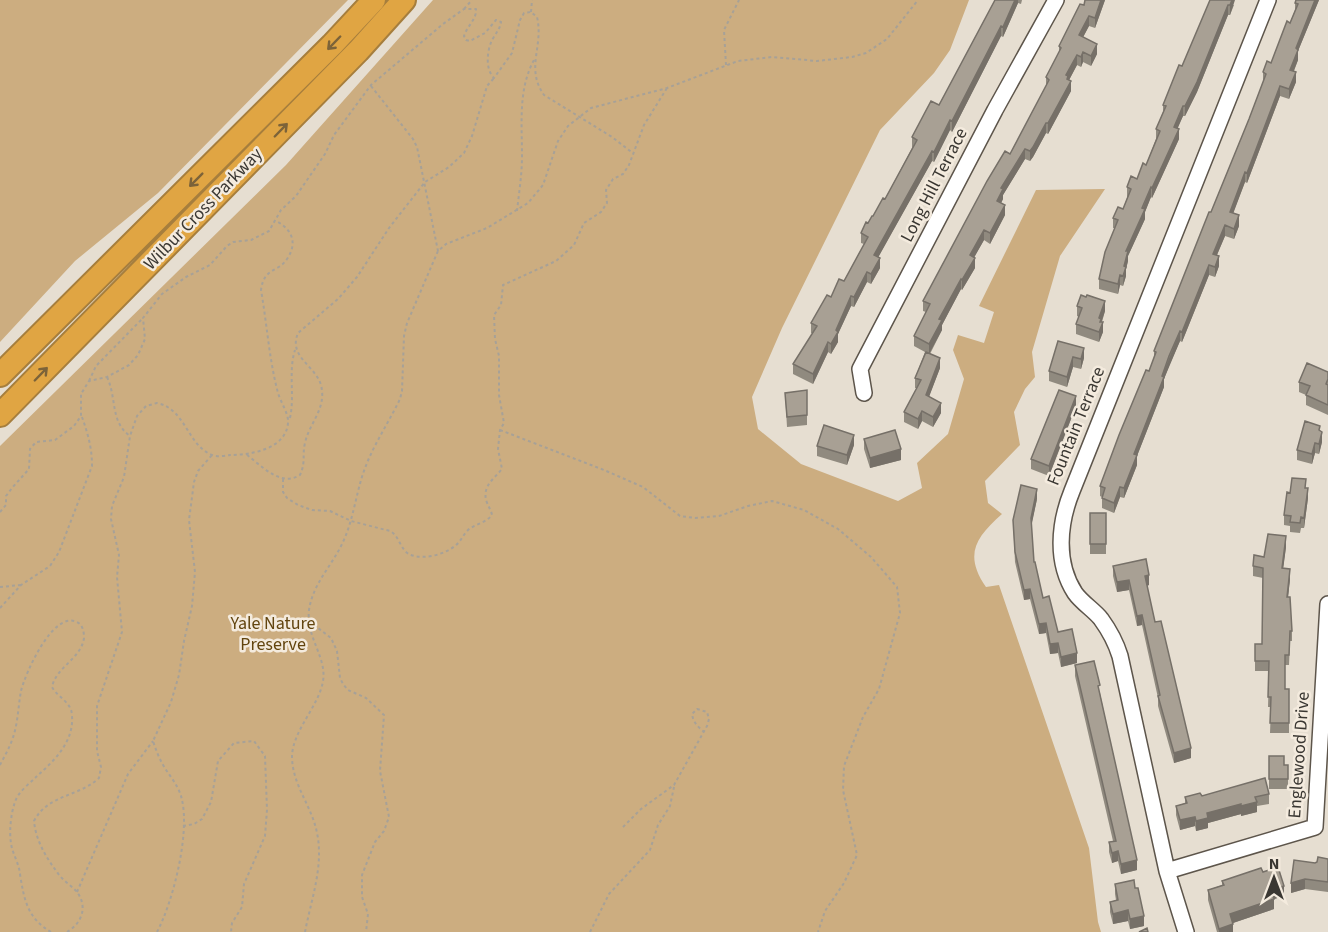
<svg xmlns="http://www.w3.org/2000/svg" width="1328" height="932" viewBox="0 0 1328 932" font-family="'Source Sans 3',sans-serif">
<rect width="100%" height="100%" fill="#e6ded1"/>
<path fill="#ccad80" d="M0,0h348l-190,193 -83,68 -75,81z
M433,0h536l-19,50 -16,23 -54,57 -98,198 -30,69 6,32 43,35 97,37 24,-13 -5,-25 31,-29 16,-55 -11,-29 5,-15 26,8 10,-31 -15,-6 57,-116 69,-1 -45,67 -28,96 3,25 -10,12 -11,23 6,33 -35,36 3,22 14,11c-27,24 -38,41 -16,73l13,-2 90,263 9,74 3,10h-1101v-486l286,-281z"/>
<g fill="none" stroke-linecap="round" stroke-linejoin="round">
<g stroke="#5d554b" stroke-width="18">
<path id="minor" d="M864,393l-4,-24 135,-259 61,-110
M1315,827l13,-223
M1167,871l148,-44
M1186,932l-19,-61 -47,-215c-4,-13 -11,-26 -19,-37 -7,-9 -19,-16 -26,-26 -20,-31 -16,-70 -3,-102l196,-491"/>
</g>
<g stroke="#a67e3d" stroke-width="26">
<path id="highway" d="M0,375l332,-330 42,-45
M0,415l358,-364 46,-51"/>
</g>
<path stroke="#a7a197" stroke-width="2" stroke-dasharray="3 3" stroke-linecap="butt" d="M464,9l8,-9
M531,12l1,-12
M726,65l-2,-35 15,-30
M371,86l42,53 4,8 21,104
M517,211c2,-18 5,-37 5,-55 0,-32 -4,-67 12,-96
M107,377c10,21 3,45 23,59
M89,381l7,-15 47,-48
M290,418c5,-23 -2,-46 5,-68
M500,430l104,40 39,17 37,29 15,2 24,-2 29,-10 24,-5 32,9 34,19 33,28 26,30 3,26 -21,76 -16,28 -19,49 -1,24 14,65 -13,28 -19,28 -7,21
M247,455c16,12 34,32 53,20 6,-13 2,-20 5,-32 4,-20 22,-34 16,-58 -6,-20 -33,-28 -23,-52l40,-34 19,-22 32,-49 36,-46 24,-15 15,-14 8,-17 15,-50 7,-8
M283,479v13l4,6 11,7 14,5 18,1 21,10 39,10c10,5 10,20 21,24 14,5 35,-1 45,-10 5,-4 7,-10 12,-15 7,-6 18,-7 24,-15 -1,-5 -4,-9 -6,-15 -3,-15 8,-21 16,-31l-4,-20 2,-19 4,-7 -5,-28v-39l-4,-17 -1,-24 7,-10 2,-20 53,-24 18,-16 10,-22 17,-11 6,-9 -1,-13 7,-11 10,-5 6,-9 15,-40 23,-37
M0,512l6,-7v-9l6,-8 17,-19 1,-20 6,-7 19,-2 19,-14 7,-10v-22l8,-13 18,-4 22,-12 9,-10 7,-16 -2,-21 19,-24 24,-17 24,-12 17,-19 6,-4 18,-2 18,-9 12,-21 15,-14 29,-42 9,-19 37,-50 72,-61 21,-15h12c1,10 -9,17 -12,27l2,4 4,1 15,-8 11,-13 5,2c-1,7 -5,11 -9,18 -5,11 -7,29 2,38l18,-25 8,-33 4,-7 7,-1 6,5c7,29 -12,51 7,78l68,42 22,17
M0,587l21,-2
M0,608l21,-23 29,-19 9,-14 33,-86c0,-18 -4,-32 -10,-49
M309,621l22,17 6,13 3,27 3,6 5,6 18,8 18,17 -4,56 9,46 -5,14 -9,11 -13,33v22l6,17 -2,18
M0,765c4,-8 9,-16 12,-25 6,-15 6,-33 9,-49 4,-17 32,-81 56,-69 6,3 7,10 7,16 -3,21 -28,29 -32,49 6,11 20,15 20,29 2,26 -18,45 -36,61 -7,7 -18,15 -21,25 -4,11 -6,29 -4,41 1,10 8,20 9,31 4,25 7,44 31,58
M183,826l11,-2 8,-5 9,-17 7,-41 16,-18 20,-2 11,15 2,54 -2,26 -21,48 -2,23 -10,16 -1,9
M623,827l18,-18 33,-24 33,-59 2,-7 -2,-7 -10,-3 -5,5c1,8 6,13 12,18
M77,892l51,-118 25,-33
M67,932c15,-9 21,-25 10,-40 -5,-6 -12,-10 -17,-16 -13,-17 -24,-34 -26,-55 14,-27 45,-24 65,-43l2,-11 -4,-16v-45l25,-74 -5,-55 2,-22 -8,-36 1,-13 12,-29 6,-41 7,-20 9,-10 11,-3c29,6 30,42 55,52 5,2 13,1 18,0 21,0 56,-6 58,-32 1,-9 -7,-20 -10,-30 -9,-34 -11,-69 -17,-103 3,-23 17,-17 26,-31 11,-16 5,-30 -11,-38
M157,932c16,-30 33,-98 25,-132 -3,-16 -16,-27 -22,-41 -3,-6 -5,-12 -7,-18l18,-39 8,-27 5,-34 8,-35 3,-34 -6,-52 5,-38 4,-11 14,-16
M305,932c6,-32 19,-66 12,-99 -5,-27 -25,-48 -25,-77 1,-26 27,-50 31,-75 4,-24 -17,-43 -14,-71 4,-27 23,-44 34,-68 11,-24 13,-50 22,-74 9,-24 24,-46 35,-69l2,-8 2,-55 3,-13 31,-72 8,-7 41,-16 41,-25 15,-18 15,-44 10,-15 23,-18 76,-20 71,-27 34,-4 45,4 35,-4 14,-4 21,-14 31,-39
M590,932l19,-38 41,-44 8,-25 12,-19 4,-19"/>
<use href="#minor" stroke="#fff" stroke-width="15"/>
<use href="#highway" stroke="#e0a543" stroke-width="22"/>
</g>
<path fill="#908a7f" d="M995,0h27l-1,4 -3,-1 -15,34 -2,-1 -49,96 -2,-2 -16,32 -2,-1 -54,96 2,11 -9,16 -4,-2 -13,25 -3,-1 -13,28v8l-7,12 -3,-2 -15,32 -20,-10v-10l20,-31h-2v-10l33,-42 20,-37 -3,-1v-10l24,-34 27,-51v-11l27,-32z
M1085,0h20l-10,28 -6,-2 -6,11 14,17 -6,12 -8,-4 -2,5 -4,-2 -8,15 2,11 -23,43 -2,-1 -13,24 -3,4 -5,-2 -22,36v4l-2,4 4,12 -15,29 -6,-4 -10,17 1,11 -13,22 -1,-1 -19,36v5l-12,24 10,14 -11,28 12,17 -8,14 -11,-6 -4,8 -14,-7v-10l13,-24h-2v-10l10,-26 -11,-6v-10l12,-24 -3,-1v-10l87,-147 36,-68v-9l13,-25v-6l25,-41z
M1211,0l23,5 -4,10h-2l-31,77 -12,24h-2l-6,12 2,11 -27,59 -1,-1 -6,15v7l-17,37v5l-2,8v7l-3,10 -3,-1 -2,9 -19,-5v-10l16,-51h-2v-10l10,-9 4,-11v-11l10,-8 9,-14 10,-26v-10l7,-17v-7l19,-39z
M1319,0l-21,51v9l-4,11 2,11 -7,17 -9,-3 -33,87 -2,-1 -12,31 6,13 -5,13 -9,-3 -8,19 2,11 -4,11 -6,-2 -27,67 -2,-1 -11,25 -5,13v8l-27,69v9l-13,33 -4,-1 -6,16 -12,-5v-11l-2,-1v-10l49,-115 5,-13v-7l95,-232 14,-37v-10l8,-9 19,-40 5,-13v-7z
M1077,306l28,5 -3,11 1,10 -4,10 -23,-8v-10l3,-7 -2,-1z
M1058,341l26,17 -3,11 -8,-2 -6,20 -18,-6v-10z
M1328,372v43l-22,-10v-10l-7,-3v-10z
M807,390v35l-20,2 -2,-34z
M1076,406l-27,70 -18,-7v-10z
M1320,431l2,11 -3,12 -4,-1 -3,11 -15,-4v-10z
M864,439l37,21 -31,8 -6,-19z
M854,445l-7,20 -30,-9v-10z
M1306,488l2,10 -4,30h-3l-1,5 -10,-1v-6l-6,-1v-10l6,-22z
M1037,499l-6,27 3,36 9,36 15,34 19,31 -16,4 -3,-14 -8,1 -4,-21 -7,1 -9,-35 -6,1 -9,-38 -2,-42z
M1106,513v41h-16v-10z
M1286,547l-3,21 7,11 -2,18 4,34v10h-2l-1,24h-4v24h4v44h-19l1,-26h-3l1,-36h-14v-27h7l1,-66 -10,-2v-10l11,-9z
M1113,566l36,19 -2,1 8,36 36,136 -17,5 -16,-57v-8l-16,-73 -5,1 -8,-36 -12,2 -4,-16z
M1075,665l25,28 37,177 -16,4 -3,-13 -6,2 -3,-11v-10l4,-1 -38,-165z
M1269,756l15,9h4v24h-19z
M1269,794v10l-12,2v6l-16,4v-2l-33,9v5l-12,3 -1,-5 -15,4 -4,-15v-9l9,-3v-6z
M1328,859v33l-23,-3 -14,4 24,-30z
M1263,872l21,24 -10,3v10l-41,14v9h-16l-9,-32v-10l14,-5v-4z
M1115,884l29,42 -14,3 -2,-8 -15,3 -3,-12v-10l6,-2 -1,-6z"/>
<path fill="#767068" d="M1015,0h3v3l-15,34v-10z
M1101,0h4l-10,28v-10z
M1232,0h3l-5,15v-10z
M1315,0h4l-21,51v9l-8,20v-10l6,-22z
M1228,5v10l-31,77 -12,24v-10z
M1089,16v10l-10,19v-10z
M1001,26v10l-49,96v-11z
M1097,44v10l-6,12v-10z
M1083,52v10l-2,5v-10z
M1077,55v10l-9,17 3,-1v10l-23,43v-11l18,-48z
M1296,72v10l-7,17v-10z
M1280,86v10l-33,87v-10z
M1183,106v10l-9,21v-10z
M950,120v10l-16,32v-10z
M1046,123v10l-13,24 -3,4v-10z
M1179,129v10l-27,59v-10z
M1025,149v10l-22,36v4l-6,12v-10l4,-13z
M932,151v10l-58,104v-10z
M1245,172v10l-15,40v-10z
M1151,187v10l-6,15v7l-17,37v5l-2,8v7l-3,10 1,-20 2,-15z
M1005,205v10l-15,29v-11z
M1239,215v11l-5,13v-10z
M1225,225v11l-12,28v-10z
M984,230v10l-14,25v-10z
M1219,256v10l-4,11v-10z
M880,258v10l-9,16v-10z
M975,258v10l-13,22v-10z
M1209,265v10l-27,67v-10z
M867,272v10l-13,25v-10z
M1120,275v10l-2,9v-10z
M961,279v10l-19,36v5l-13,24v-10l10,-25z
M851,296v10l-13,28v8l-7,12v-10l5,-14z
M1105,301v10l-4,12 2,-1v10l-4,10v-24z
M1180,331v10l-16,38v8l-27,69v9l-13,33v-10l10,-34 28,-78z
M828,342v10l-15,32v-10z
M1084,348v10l-3,11v-10z
M1073,357v10l-6,20v-10z
M940,358v10l-14,37v-10z
M1076,396v10l-27,70v-10z
M941,403v10l-8,14v-10z
M922,411v10l-4,8v-10z
M1322,432v10l-3,12v-10z
M854,435v10l-7,20v-10z
M1315,443v10l-3,11v-10z
M901,449v11l-31,8v-10z
M1120,487v10l-6,16v-10z
M1308,488v10l-4,30v-10z
M1037,489v10l-6,29v-10z
M1286,536v11l-4,31v-10z
M1290,569v10l-3,28v-10z
M1149,575v10l-4,1v-10z
M1129,580v10l-12,2v-10z
M1030,589v10l-6,1v-10z
M1142,615v10l-5,1v-10z
M1046,623v10l-7,1v-10z
M1058,643v10l-8,1v-10z
M1077,653v10l-16,4v-10z
M1191,748v10l-17,5v-10z
M1257,802v10l-16,4v-10z
M1241,804v10l-33,9v5l-12,3v-10l11,-8z
M1195,817v9l-15,4v-10z
M1118,851v10l-6,2v-10z
M1137,860v10l-16,4v-10z
M1305,879v10l-14,4v-10z
M1284,886v10l-13,4v-10z
M1274,899v10l-44,15v-10z
M1128,910v11l-15,3v-10z
M1144,916v10l-14,3v-10z
M1233,924v8h-14v-3z"/>
<path fill="#a8a094" stroke="#767068" stroke-width="1.5" d="M995,0h20l-12,27 -2,-1 -49,95 -2,-1 -16,32 -2,-1 -58,104 6,3 -9,16 -4,-2 -13,25 -3,-1 -15,34 2,2 -7,12 -3,-2 -15,32 -20,-10 24,-38 -6,-3 16,-28 4,2 8,-18 5,2 24,-44 -7,-4 5,-11 2,1 4,-7h1l10,-18 2,1 32,-59 -5,-3 19,-36 8,4z
M1085,0h16l-6,18 -6,-2 -10,19 18,9 -6,12 -8,-4 -2,5 -4,-2 -11,20 2,1 -1,3 4,2 -23,42h-2l-13,24 -3,4 -5,-2 -24,39 2,1 -6,12 8,4 -15,28 -6,-3 -14,25 5,3 -13,22 -1,-1 -22,40 3,1 -13,24 -15,-8 16,-32 -7,-3 64,-120 18,-30 5,3 39,-74 -3,-3 15,-29 -2,-2 21,-42 4,1z
M1210,0h22l-2,5h-2l-31,77 -12,24h-2l-9,21 5,2 -27,59 -1,-1 -9,21 3,1 -19,42h2l-4,15 2,1 -3,9 -3,-1 -2,9 -19,-5 6,-27 13,-32 -5,-2 5,-11 5,2 8,-20 -4,-2 4,-11 6,3 6,-16 3,2 14,-34 -4,-2 10,-23 -3,-1 16,-40 3,1z
M1296,0h19l-19,48 2,2 -8,20 6,2 -7,17 -9,-3 -33,87 -2,-1 -15,40 9,3 -5,14 -9,-4 -12,29 6,2 -4,11 -6,-2 -27,67 -2,-1 -11,25 -7,20 2,1 -30,77 3,1 -13,33 -4,-1 -6,16 -12,-5 3,-10 -5,-2 19,-51 27,-65 3,1 7,-19 -2,-1 55,-139h2l38,-93 17,-45 -3,-2 4,-11 4,2 16,-42 3,2 8,-19 -3,-1z
M1081,295l5,2 1,-2 18,6 -6,17 2,1 -1,3h3l-4,10 -23,-8 6,-16 -5,-2z
M1058,341l26,7 -3,11 -8,-2 -6,20 -18,-6z
M926,352l14,6 -14,37 15,8 -8,14 -11,-6 -4,8 -14,-7 17,-32 -6,-2z
M1307,363l21,9v7l-2,5 2,1v20l-22,-10 4,-9 -11,-4z
M807,390v25l-20,2 -2,-24z
M1059,390l17,6 -27,70 -18,-7z
M1305,421l15,5 -1,4 3,2 -3,12 -4,-1 -3,11 -15,-4z
M824,425l30,10 -7,20 -30,-9z
M895,430l6,19 -31,9 -6,-19z
M1292,478l14,1 -1,9h3l-4,30 -3,-1 -1,6 -10,-1 1,-6 -7,-1 3,-23 3,1z
M1021,485l16,4 -6,29 3,44h1l8,36 6,-2 9,36 14,-3 5,24 -16,4 -3,-14 -8,1 -4,-21 -7,1 -9,-35 -6,1 -9,-38 -2,-32z
M1090,513h16v31h-16z
M1268,534l18,2 -4,32 8,1 -3,28h3l2,34h-2l-1,24h-4v34h4v34h-19l1,-26h-3l1,-36h-14v-17h7l1,-76 -10,-2 1,-11 10,2z
M1146,559l3,16 -4,1 10,46 6,-1 30,127 -17,5 -16,-57 2,-1 -18,-80 -5,1 -8,-36 -12,2 -4,-16z
M1094,661l6,24 -2,1 39,174 -16,4 -3,-13 -6,2 -3,-11 7,-1 -41,-176z
M1269,756h15v9h4v14h-19z
M1265,778l4,16 -14,3 2,5 -16,4v-2l-34,9 1,5 -12,3 -1,-4 -15,3 -4,-14 11,-3 -2,-6 15,-4 2,3z
M1318,857l10,2v23l-23,-3 -14,4 3,-23 21,3 2,-1z
M1278,867l6,19 -13,4 3,9 -44,15 3,10 -14,5 -11,-39 16,-5 -2,-4 39,-13 2,4z
M1134,880l1,8h3l6,28 -14,3 -2,-9 -15,4 -3,-12 8,-2 -3,-16z
M1147,928l1,4h-9z"/>
<defs><path id="oneway-shaft" d="M-6 0H5M1.5-3L5.5 0L1.5 3" fill="none" stroke-width="1.6" stroke-linecap="round" stroke-linejoin="round" transform="scale(1.5)"/></defs>
<g stroke="#7c6339">
<use href="#oneway-shaft" transform="translate(334 43) rotate(134)"/>
<use href="#oneway-shaft" transform="translate(281 130) rotate(-46)"/>
<use href="#oneway-shaft" transform="translate(196 180) rotate(135)"/>
<use href="#oneway-shaft" transform="translate(41 374) rotate(-46)"/>
</g>
<g text-anchor="middle" dominant-baseline="central" stroke-width="5" stroke-linejoin="round" paint-order="stroke">
<g font-size="18" fill="#3a3732" stroke="#f4ebde">
<text transform="translate(934 185) rotate(-63)">Long Hill Terrace</text>
<text transform="translate(203 209) rotate(-46)">Wilbur Cross Parkway</text>
<text transform="translate(1076 426) rotate(-68)">Fountain Terrace</text>
<text transform="translate(1299 755) rotate(-86)">Englewood Drive</text>
</g>
<g font-size="18" fill="#62440e" stroke="#f4ebde">
<text x="273" y="623">Yale Nature<tspan x="273" dy="21">Preserve</tspan></text>
</g>
</g>
<g transform="translate(1274 878)" stroke="#f4ebde" stroke-width="4.5" paint-order="stroke">
<path d="M0-4.5L10 22L0 15L-10 22Z" fill="#3a3732"/>
<text y="-9" font-size="16" font-weight="bold" text-anchor="middle" fill="#3a3732">N</text>
</g>
</svg>
